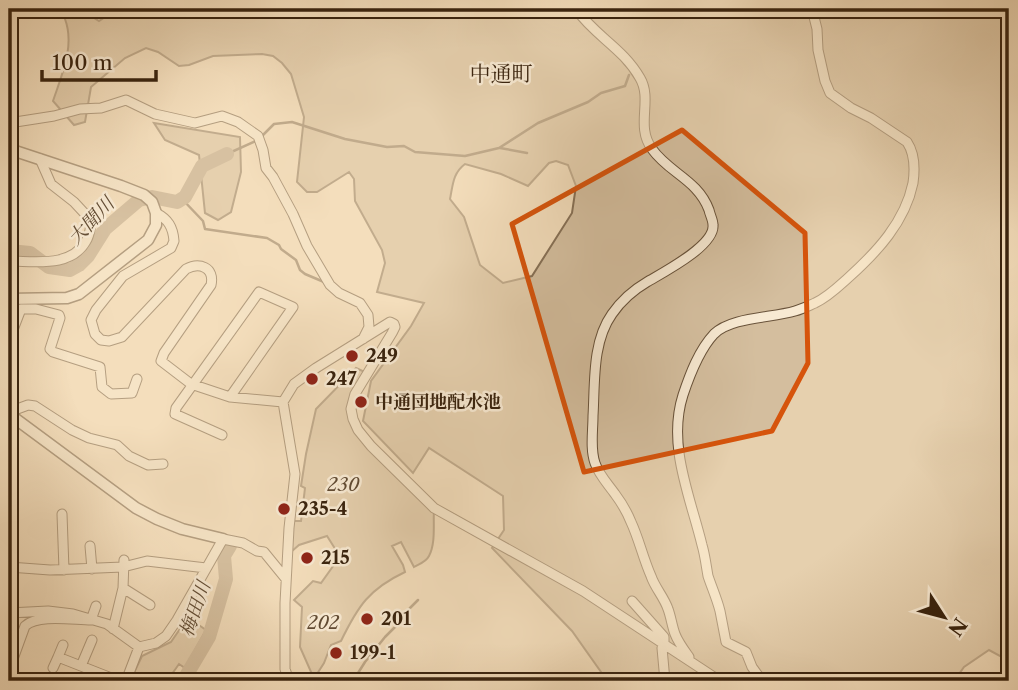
<svg xmlns="http://www.w3.org/2000/svg" width="1018" height="690" viewBox="0 0 1018 690" font-family="'Libre Caslon Text','Noto Serif JP',serif">
<rect width="100%" height="100%" fill="#f4debc"/>
<filter id="stains"><feTurbulence type="fractalNoise" baseFrequency=".00286" numOctaves="4"/><feColorMatrix values="0 0 0 0 .2 0 0 0 0 .09 0 0 0 0 .02 0 0 0 .5 -.17"/></filter>
<radialGradient id="worn" r=".72"><stop offset=".6" stop-color="#630" stop-opacity="0"/><stop offset="1" stop-color="#630" stop-opacity=".3"/></radialGradient>
<path fill="#d4be9e" stroke="#867056" stroke-width="2" fill-rule="evenodd" d="M74,9h6l19,12 18,-12h892v659l-7,-11 -13,-7 -25,17 -10,14h-349l-4,-9 -29,-41 -80,-83 12,-18 -1,-34 -74,-48 -16,25 -50,-52 8,-40 40,-55 13,-23 -47,-11 8,-29 -3,-13 -27,-49 -1,-22 -5,-7 -32,20h-10l-10,-10 7,-65 -13,-43 -9,-11 -9,-7 -11,-2 -49,2 -24,9 -10,1 -21,-14 -12,-4 -21,10 -34,29 -6,35 -11,3 -21,-24c9,-27 22,-55 12,-82zM556,161l12,4 8,21 -4,27 -40,63 -29,7 -23,-18 -16,-48 -14,-18c3,-15 3,-26 15,-35l36,10 27,12 21,-23z
M154,123l86,14 1,35 -10,40 -13,8 -13,-7 -6,-58 -34,-15z
M356,368l11,5 -16,36 7,21 76,78c-1,15 2,35 -5,48 -3,6 -10,8 -15,11l-13,-25 -9,4 11,19 2,7c-36,17 -47,34 -64,69l-10,4 -7,18 -7,11 1,7h-3l-15,-34 2,-40 -8,-7 19,-19 8,2 15,-21 3,-7 -12,-19 -28,9 -8,7 2,-31h8l4,-33 -4,-2 5,-32 10,-45z
M193,621l13,9 -21,38 -6,-4 -12,17h-37l12,-25 29,-14 11,-16z"/>
<g fill="none" stroke-linecap="round" stroke-linejoin="round">
<path stroke="#836d53" stroke-width="2.5" d="M261,137l13,-13 18,-2 53,17 42,8 17,-1 11,6 50,4 34,-8 39,-25 50,-21 13,-9 24,-7 4,-11
M500,148l27,5
M227,154l29,-13
M182,199l21,22 2,8 62,9 12,7 2,4 15,11 4,10 5,4 19,8
M353,681l12,-19 20,-25 18,-18 7,-11 8,-8"/>
<path stroke="#b49e81" stroke-width="14" d="M9,251l21,2 19,14 21,3 9,-5 9,-9 17,-27 34,-29 13,-3 25,5 8,-5 17,-31 25,-12
M183,681l26,-44 17,-58 -2,-23 6,-10"/>
<g stroke="#68523a" stroke-width="11">
<path id="minor" d="M576,9c19,27 47,39 64,69 13,22 -5,48 12,71 17,24 46,31 57,61 1,5 4,10 4,15 2,21 -51,48 -66,57 -12,7 -26,19 -35,32 -20,28 -17,69 -19,102 0,15 -3,33 2,47 4,12 13,21 20,31 6,8 12,18 16,28 8,17 12,36 20,54 4,12 13,21 17,33 3,8 4,17 7,25 3,8 9,16 14,23
M9,123l45,-7 26,-7 21,-1 25,-8 29,14 40,9 27,-7 16,6 20,14 5,14 3,18 7,9 20,37 14,32 23,39 9,8 21,10 8,12 1,12 -6,12
M156,213c12,6 17,14 18,28l-3,7 -48,28 -27,34 -5,10 4,14 6,6 8,1 13,-4 64,-68c13,-7 29,-2 25,16l-47,68 -3,8 30,23 39,13 53,5
M9,261c26,0 62,7 77,-20 3,-4 4,-11 5,-16l-4,-9 -13,-14 -23,-18 -11,-25
M9,336l2,-1 10,-26h15l23,6 1,3 -10,31 3,3 47,15 2,20 9,7 21,-1 5,-14
M9,412l19,-7 7,1 37,24 17,8 28,7 12,11 19,9 15,-1
M222,435l-47,-21 1,-6 83,-116 34,15 -63,90
M62,514l2,56
M90,546l2,23
M9,567l41,3 73,-3 24,-6 59,7
M123,588l27,17
M632,601l32,36v7l-2,4 3,33
M9,613l39,-2 25,3 34,10 32,23 17,-4 10,-7 11,-16 46,-81 20,4 14,8 7,1 22,27
M113,629l10,-41 1,-28
M63,645l-5,12 61,24
M81,666l11,-26
M53,668l5,-11
M9,670l16,-44c13,-12 48,-6 66,-6l5,-14
M126,681l13,-34
M289,681l-4,-12v-66l4,-75 6,-54 -12,-72 11,-18 22,-16 74,-46 4,2 1,3 -3,6 -37,61 -4,15 2,10 5,11 13,16 63,62 149,83 137,90
M762,681l-10,-14 -6,-15 -20,-10c-2,-10 -4,-21 -6,-31 -3,-12 -8,-23 -12,-35 -2,-11 -3,-21 -6,-31 -12,-49 -35,-100 -19,-150 7,-21 16,-45 31,-61 17,-17 58,-16 81,-23 7,-2 13,-5 20,-8 13,-6 23,-16 33,-25 29,-26 57,-56 65,-95 2,-14 2,-29 -6,-41l-36,-24 -20,-10 -21,-15 -5,-12 -7,-31 -1,-21 -5,-20"/>
</g>
<g stroke="#68523a" stroke-width="13">
<path id="tertiary" d="M9,149l112,37 23,9 8,7 4,11v12l-8,15 -69,54 -12,4 -58,1
M9,414l127,94 21,11 25,10 41,10"/>
</g>
<use href="#minor" stroke="#f8ead3" stroke-width="9"/>
<use href="#tertiary" stroke="#f8ead3" stroke-width="10"/>
</g>
<path d="M0 0H1018V690H0ZM682,130l123,103 3,130 -36,68 -188,41 -72,-248z" fill="#f4debc" fill-opacity=".55" fill-rule="evenodd"/>
<path fill="none" stroke="#d6540c" stroke-width="5" stroke-linejoin="round" d="M682,130l123,103 3,130 -36,68 -188,41 -72,-248z"/>
<g fill="#8f2418" stroke="#f8ead3" stroke-width="2.5">
<circle cx="352" cy="356" r="7"/>
<circle cx="312" cy="379" r="7"/>
<circle cx="361" cy="402" r="7"/>
<circle cx="284" cy="509" r="7"/>
<circle cx="307" cy="558" r="7"/>
<circle cx="367" cy="619" r="7"/>
<circle cx="336" cy="653" r="7"/>
</g>
<g text-anchor="middle" dominant-baseline="central" stroke-width="5" stroke-linejoin="round" paint-order="stroke">
<g font-size="18" font-weight="bold" fill="#39230e" stroke="#f8ead3" text-anchor="start">
<text x="366" y="356">249</text>
<text x="326" y="379">247</text>
<text x="375" y="402">中通団地配水池</text>
<text x="298" y="509">235-4</text>
<text x="321" y="558">215</text>
<text x="381" y="619">201</text>
<text x="350" y="653">199-1</text>
</g>
<g font-size="18" font-style="italic" fill="#604a32" stroke="#f8ead3">
<text x="343" y="485">230</text>
<text x="323" y="623">202</text>
</g>
<g font-size="19" font-style="italic" fill="#644e36" stroke="#f8ead3">
<text transform="translate(91 221) rotate(-47)">大聞川</text>
<text transform="translate(195 609) rotate(-71)">梅田川</text>
</g>
<g font-size="21" fill="#39230e" stroke="#f8ead3">
<text x="501" y="73">中通町</text>
</g>
</g>
<rect width="1018" height="690" fill="none" stroke="#f4debc" stroke-width="35"/>
<rect x="10" y="10" width="997" height="669" fill="none" stroke="#39230e" stroke-width="3.5"/>
<rect x="18" y="18" width="983" height="655" fill="none" stroke="#39230e" stroke-width="2"/>
<g transform="translate(944 617) rotate(126)" stroke="#f8ead3" stroke-width="5" paint-order="stroke">
<path d="M0-5L12 26L0 18L-12 26Z" fill="#39230e"/>
<text y="-10" font-size="19" font-weight="bold" text-anchor="middle" fill="#39230e">N</text>
</g>
<path d="M42 70v10h114v-10" fill="none" stroke="#39230e" stroke-width="3.5"/>
<text x="52" y="70" font-size="21" fill="#39230e" stroke="#f8ead3" stroke-width="5" paint-order="stroke">100 m</text>
<rect width="100%" height="100%" filter="url(#stains)"/>
<rect width="100%" height="100%" fill="url(#worn)"/>
</svg>
